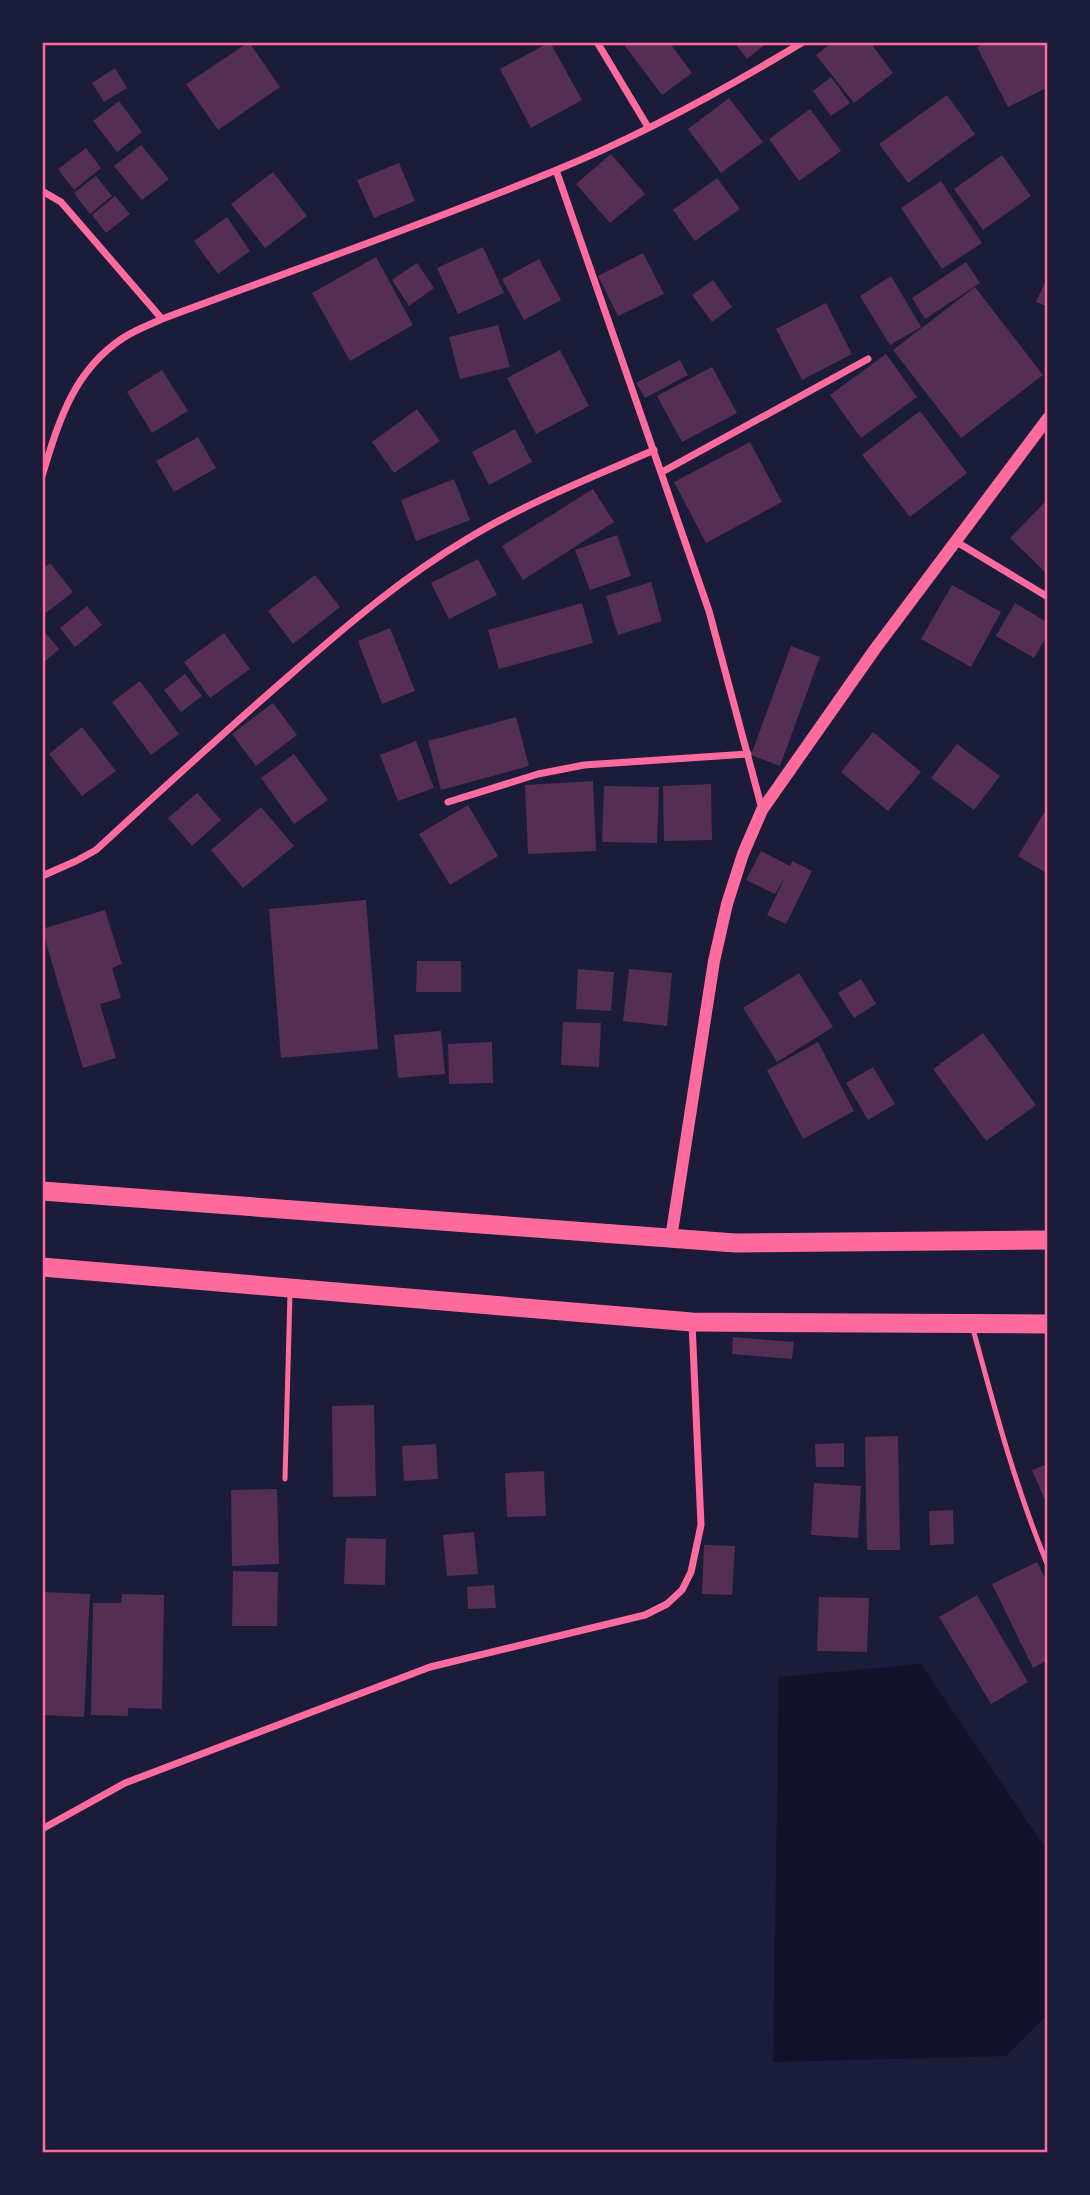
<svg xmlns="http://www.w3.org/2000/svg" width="1090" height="2195" viewBox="0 0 1090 2195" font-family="Helvetica,sans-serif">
<rect width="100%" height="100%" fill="#1b1b3a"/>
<path fill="#12122b" d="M921,1664l127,188v162l-42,42 -233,6 6,-385z"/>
<path fill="#542f53" d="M249,42l31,45 -62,43 -32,-46z
M550,42l32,58 -51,28 -31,-59z
M622,42h47l23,31 -30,22z
M734,42h34l-21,17z
M833,42h37l23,31 -39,30 -38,-48z
M987,42h61v45l-40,20 -31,-60z
M115,68l12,20 -23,14 -12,-19z
M831,77l19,26 -19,13 -18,-25z
M947,95l28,39 -67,49 -29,-39z
M729,98l34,44 -42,31 -33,-44z
M119,101l23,31 -25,20 -24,-31z
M810,109l31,42 -42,30 -30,-42z
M141,145l28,34 -27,21 -28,-34z
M86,148l15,20 -27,22 -16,-21z
M611,154l34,40 -35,29 -34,-39z
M1002,155l29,41 -48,34 -29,-41z
M399,163l16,38 -41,17 -17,-38z
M273,172l34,44 -42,32 -34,-44z
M96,176l16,20 -22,18 -16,-21z
M717,178l23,31 -45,32 -22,-31z
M941,181l41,62 -40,26 -41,-61z
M115,196l15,18 -24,19 -14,-18z
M227,217l23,34 -32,23 -24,-33z
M483,247l21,46 -46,21 -21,-46z
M643,253l21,41 -46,22 -20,-40z
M376,257l37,68 -63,36 -38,-68z
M539,259l22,41 -37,20 -22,-41z
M966,262l14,21 -55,36 -13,-21z
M417,263l17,25 -25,18 -17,-26z
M891,276l30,51 -31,18 -30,-49z
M1048,276v31l-12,-5z
M713,280l19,27 -20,15 -20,-27z
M975,287l68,88 -82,63 -68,-88z
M826,303l26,51 -50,26 -26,-51z
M498,325l12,42 -50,12 -11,-42z
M560,350l29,56 -53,28 -29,-56z
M886,354l31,43 -56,41 -31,-43z
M680,360l8,15 -43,23 -9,-15z
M712,367l25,46 -55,29 -25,-46z
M162,370l26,41 -36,22 -25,-41z
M417,409l23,32 -46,32 -22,-31z
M920,411l47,62 -57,44 -48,-62z
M515,429l17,33 -43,23 -17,-33z
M198,437l18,31 -42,24 -18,-31z
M750,442l32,60 -76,41 -32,-61z
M454,479l16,41 -54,21 -15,-41z
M593,489l21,33 -91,58 -21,-34z
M1048,499v76l-38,-37z
M617,535l14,41 -41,14 -15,-40z
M478,559l19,36 -48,24 -18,-36z
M50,563l23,29 -31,24v-46z
M315,575l25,32 -47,37 -25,-33z
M651,582l11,39 -44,14 -12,-39z
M952,585l49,27 -30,55 -50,-28z
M582,603l11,40 -94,26 -11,-39z
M1015,603l33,20v11l-14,24 -38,-22z
M87,606l15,19 -27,22 -15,-19z
M390,628l25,63 -33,13 -24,-63z
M42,629l17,20 -17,15z
M224,633l26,36 -40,29 -26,-36z
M791,646l29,11 -40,109 -29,-11z
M185,674l17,22 -21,16 -17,-22z
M140,681l39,53 -28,21 -39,-53z
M273,703l24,32 -41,31 -24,-32z
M516,717l13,49 -88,24 -13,-49z
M82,727l34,44 -34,25 -33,-42z
M873,732l48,40 -33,39 -47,-39z
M416,741l18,47 -36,13 -18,-46z
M957,744l43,32 -26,34 -43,-32z
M294,754l34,46 -34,24 -33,-46z
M593,781l3,70 -68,3 -3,-69z
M711,784l1,56 -48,1 -1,-55z
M604,786l55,1 -2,56 -55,-1z
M197,793l24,27 -29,26 -24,-28z
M468,805l30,51 -48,29 -31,-51z
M1048,806v68l-30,-18z
M261,807l33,39 -51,42 -32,-38z
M761,851l29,15 2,-5 20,10 -26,53 -19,-9 19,-40 -11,19 -29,-14z
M366,900l12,149 -97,9 -12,-149z
M105,910l17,54 -10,4 9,30 -21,6 16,54 -33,10 -41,-139z
M417,961h44v31h-45z
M578,969l36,3 -3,39 -35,-2z
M629,969l43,4 -5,53 -44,-5z
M799,973l34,54 -56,35 -34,-54z
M861,979l15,25 -22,14 -16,-25z
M563,1022l38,1 -2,44 -38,-2z
M441,1031l4,43 -47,4 -4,-43z
M983,1033l53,72 -50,36 -53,-72z
M492,1042l1,41 -44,1 -1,-40z
M818,1042l36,69 -51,28 -36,-69z
M873,1067l22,37 -27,16 -22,-37z
M733,1337l61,5 -2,17 -60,-5z
M374,1405l2,91 -43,1 -1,-91z
M898,1436l2,114h-33l-2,-113z
M844,1443v24h-28l-1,-23z
M436,1444l2,35 -34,2 -2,-35z
M1048,1464v43l-16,-37z
M544,1471l2,45 -39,1 -2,-44z
M814,1483l47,3 -3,52 -47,-3z
M277,1489l2,75 -47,2 -1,-76z
M953,1510l1,34 -24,1 -1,-34z
M474,1532l4,42 -31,2 -4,-41z
M346,1538l40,1 -1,46 -41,-1z
M704,1545l31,1 -3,49 -30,-1z
M1037,1562l11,22v76l-15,8 -41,-84z
M233,1571l45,1 -1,54h-45z
M494,1585l2,23 -28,1 -1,-22z
M42,1592l48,2 -6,123 -42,-2z
M122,1594l42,1 -2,114 -34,-1v8l-37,-1 2,-112h28z
M977,1595l51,87 -37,22 -52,-87z
M819,1597l50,1 -2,54 -50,-1z"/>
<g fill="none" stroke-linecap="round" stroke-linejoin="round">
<path stroke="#ff6b9d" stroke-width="5" d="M973,1329c22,81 43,160 75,237
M285,1479l5,-186"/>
<path stroke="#ff6b9d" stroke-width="7" d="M597,42l51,85
M556,170l153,441 53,198
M42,191l19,11 101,117
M662,472l206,-113
M42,476c17,-55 31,-105 81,-138 12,-8 26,-13 39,-19 131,-49 263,-95 392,-148 86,-35 170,-81 249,-129
M955,541l93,56
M448,802l90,-28 46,-9 164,-11
M42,876l34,-15 20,-11c64,-59 128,-118 194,-175 56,-49 113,-98 177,-136 59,-36 124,-61 187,-89
M42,1829l83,-46 305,-116 215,-52 22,-11 15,-14 9,-18 10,-47 -9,-202"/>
<path stroke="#ff6b9d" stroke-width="12" d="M671,1238l43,-277 13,-57 16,-50 19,-44 113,-161 173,-231"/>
<path stroke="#ff6b9d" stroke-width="19" d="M42,1191l693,52 313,-3
M42,1267l650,55 356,2"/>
</g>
<rect width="1090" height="2195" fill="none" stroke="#1b1b3a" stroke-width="88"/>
<rect x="44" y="44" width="1002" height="2107" fill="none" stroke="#ff6b9d" stroke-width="2.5"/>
</svg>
